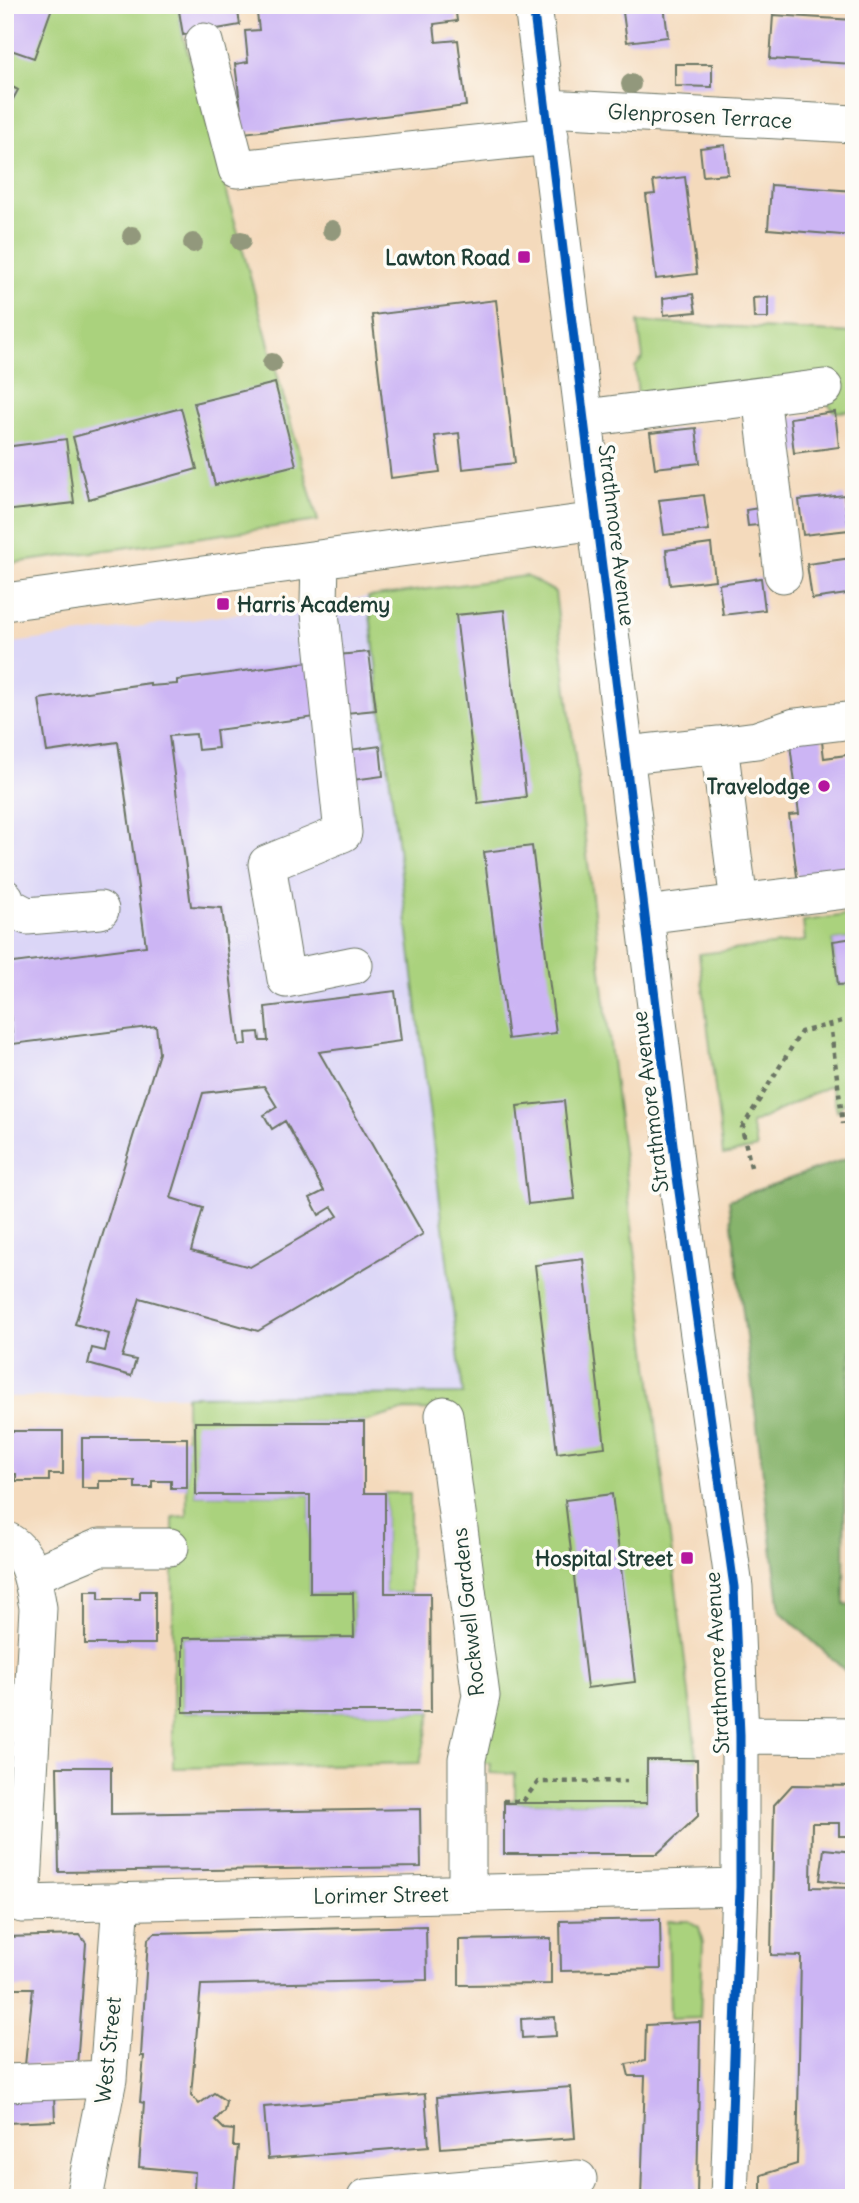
<svg xmlns="http://www.w3.org/2000/svg" width="859" height="2203" viewBox="0 0 859 2203" font-family="Delius,sans-serif">
<rect width="100%" height="100%" fill="#fdfcf7"/>
<filter id="ink" filterUnits="userSpaceOnUse"><feTurbulence type="fractalNoise" baseFrequency=".0143" numOctaves="2"/><feDisplacementMap in="SourceGraphic" scale="14" xChannelSelector="R" yChannelSelector="G"/><feConvolveMatrix kernelMatrix="1 2 1 2 8 2 1 2 1" color-interpolation-filters="sRGB"/></filter>
<filter id="wash" filterUnits="userSpaceOnUse"><feTurbulence type="fractalNoise" baseFrequency=".00686" numOctaves="4" result="noise"/><feDisplacementMap in="SourceGraphic" scale="28" xChannelSelector="R" yChannelSelector="G"/><feGaussianBlur stdDeviation="1.57" result="paint"/><feColorMatrix in="noise" values="0 0 0 0 0 0 0 0 0 0 0 0 0 0 0 0 0 1.4 0 .05"/><feComposite in="paint" operator="in"/></filter>
<g filter="url(#wash)">
<rect width="100%" height="100%" fill="#f4dabc"/>
<path fill="#dbd6f7" d="M368,597l95,797 -458,3v-753z"/>
<path fill="#aad27d" stroke="#648858" stroke-width="2" d="M5,5h173l5,30 135,486 -313,43z
M638,322l216,11v78l-19,1 -7,-8 -190,-9 -3,-28 8,-9z
M526,576l29,16 142,1168h-50v43h-143l11,-4v-25l-25,-1 1,-10h-9l-28,-352 -49,-1 -41,12 -168,1v72h114v98h43l1,44 -171,1v74h248l-11,51 -247,5v-251l14,-1 -1,-120 277,-2 -95,-797z
M854,914v24l-21,3 5,44 16,-1v114l-7,2 -10,11 -6,-26 -80,39 6,24 -34,7 -24,-201 106,-13 -2,-20z
M854,1320v96l-9,-2z
M385,1493h25v100h-25z
M668,1921h21l10,6 4,16 -3,75 -30,1z"/>
<path fill="#87b46c" stroke="#537850" stroke-width="2" d="M854,1156v164l-9,94 -1,190 10,2v73l-74,-68 -51,-411z"/>
<g id="blocks">
<path fill="#ccb5f4" fill-rule="evenodd" d="M9,5h44l-19,53 -29,-10v-33z
M178,5h59l3,20 -57,10z
M256,5h199l2,16 -23,3 2,18 22,-2 8,66 -222,27 -9,-69 13,-2 -3,-31 14,-1z
M622,5h42l4,32 -41,5z
M773,15l81,5v44l-84,-5z
M675,64h37v23l-37,-1z
M5,83l13,7 -13,24z
M725,145l3,29 -25,2 -3,-28z
M685,177l12,97 -41,5 -10,-84 9,-1 -2,-13z
M771,185l83,6v45l-86,-7z
M693,294l3,18 -32,3 -1,-17z
M768,297v21h-14l-1,-20z
M496,300l19,163 -52,6 -4,-36 -24,3 5,36 -49,6 -19,-163z
M275,383l21,82 -81,20 -21,-82z
M181,408l16,61 -108,30 -16,-62z
M835,412l4,35 -45,6 -4,-35z
M696,428l4,35 -45,5 -5,-35z
M66,439l8,64 -69,8v-64z
M704,495l5,35 -45,5 -5,-35z
M844,495l5,35 -46,5 -4,-35z
M765,507l3,17 -20,2 -2,-16z
M711,544l4,36 -45,5 -4,-35z
M852,558l2,35 -42,6 -5,-35z
M761,578l4,32 -42,5 -4,-31z
M504,610l22,187 -48,6 -22,-188z
M369,652l7,58 -30,3 -8,-58z
M309,662l7,55 -100,13 2,18 -20,2 -2,-16 -27,2 22,170 31,2 17,137 8,-1 -1,-11 13,-1 1,9h8l-3,-34 130,-16 6,50 -82,11 104,182 -165,97 -118,-33 -18,59 14,3 -5,16 -43,-12 4,-16 13,3 4,-17 -34,-10 84,-271 -3,-27 -143,18 -8,-80 141,-18 -28,-204 -71,10 -8,-53 111,-16v3l27,-2v-4zM264,1086l13,21 -13,8 8,14 13,-8 39,70 -14,7 9,17 13,-8 6,9 -88,51 -59,-16 12,-43 -32,-10 32,-105z
M821,733l3,25 30,-4v123l-56,7 -9,-69 10,-1 -10,-77z
M380,746l3,30 -30,4 -4,-30z
M532,846l24,187 -48,6 -24,-187z
M854,938v46l-16,1 -5,-44z
M564,1101l11,98 -47,5 -11,-98z
M583,1259l22,188 -48,6 -22,-188z
M195,1422h169v71h21v100h45l1,119h-248v-74l171,-1 -1,-44h-43v-98h-114z
M5,1431h58v43h-14v7h-33v-7h-11z
M82,1438h105v50h-16v-7h-19v7h-17v-7h-36v7h-17z
M612,1494l23,188 -48,6 -22,-188z
M85,1591h14v8h41v-8h15v53h-70z
M647,1760h50l1,56 -41,38h-153v-51h143z
M57,1767h54v47l309,-5 1,58 -362,5z
M792,1785l62,1v50h-15v-13h-27l-1,64 43,1v310l-93,-5v-18l36,-11 4,-208 -30,-1 3,-150z
M824,1849l30,3v32l-34,-4z
M660,1919l1,50 -100,2 -1,-50z
M426,1926l1,54 -226,5 -10,110 8,9 15,-11 12,8 -2,10 -9,9 9,9 10,1 -1,16h5l-4,47 -40,-3 1,-18 -56,-5 5,-64 -4,-1 4,-46h-3l7,-117 7,-6z
M80,1935l6,8 -9,123 -52,-1 8,-77h-28v-51z
M551,1938v46l-92,1v-45z
M555,2017l1,19 -34,2 -1,-19z
M700,2022l-3,176h-56l4,-122h-16l-3,-12 19,-3 1,-36z
M571,2087l4,51 -134,10 -4,-51z
M425,2094l4,52 -161,13 -4,-52z
M54,2096l1,25 -50,2v-26z"/>
</g>
</g>
<g filter="url(#ink)">
<use href="#blocks" fill-opacity="0" stroke="#6a7464" stroke-width="2"/>
<g fill="none" stroke-linecap="round" stroke-linejoin="round">
<g stroke="#6a7464" stroke-width="39">
<path id="minor" d="M533,5l144,1172 57,410 6,148v152l-11,311
M204,42l33,127 313,-33
M547,108l307,16
M761,396l22,178
M585,418l239,-30
M320,560l-1,43 24,230 -76,31 19,115 68,-14
M5,602l592,-81
M719,745l38,-5 38,-13 59,-7
M627,755l92,-10 20,158 -94,12
M5,898l1,7 21,11 73,-6
M739,903l115,-14
M444,1415l37,281 -14,63v134
M5,1540c25,11 29,44 33,68l-16,296 718,-17
M33,1575l67,-28h70
M740,1735l114,1
M5,2083l103,-4
M84,2198l24,-119 13,-178
M366,2198l212,-19"/>
</g>
<path stroke="#6a7464" stroke-width="4.5" stroke-dasharray="5 5" stroke-linecap="butt" d="M830,1023l13,101
M751,1167l-9,-39 59,-96 53,-14
M503,1801h20l15,-19 89,-1"/>
<use href="#minor" stroke="#fff" stroke-width="37"/>
<g stroke="#fdfcf7" stroke-width="13">
<path id="cycleway" d="M533,5l144,1172 57,410 6,148v152l-11,311"/>
</g>
<use href="#cycleway" stroke="#0057b8" stroke-width="9"/>
</g>
<g fill="#92987b">
<circle cx="631" cy="84" r="10"/>
<circle cx="332" cy="230" r="10"/>
<circle cx="132" cy="236" r="10"/>
<circle cx="241" cy="241" r="10"/>
<circle cx="193" cy="243" r="10"/>
<circle cx="272" cy="363" r="10"/>
</g>
</g>
<g fill="#b5179e" stroke="#fdfcf7" stroke-width="2.5">
<rect x="517" y="250" width="14" height="14" rx="3.5"/>
<rect x="216" y="597" width="14" height="14" rx="3.5"/>
<circle cx="824" cy="786" r="7"/>
<rect x="680" y="1551" width="14" height="14" rx="3.5"/>
</g>
<g text-anchor="middle" dominant-baseline="central" stroke-width="7" stroke-linejoin="round" paint-order="stroke">
<g font-size="21" fill="#1f3d34" stroke="#fdfcf7">
<text transform="translate(700 116) rotate(3)">Glenprosen Terrace</text>
<text transform="translate(617 535) rotate(83)">Strathmore Avenue</text>
<text transform="translate(650 1102) rotate(-97)">Strathmore Avenue</text>
<text transform="translate(468 1612) rotate(-96)">Rockwell Gardens</text>
<text transform="translate(717 1663) rotate(-93)">Strathmore Avenue</text>
<text transform="translate(381 1895) rotate(-1)">Lorimer Street</text>
<text transform="translate(108 2050) rotate(-84)">West Street</text>
</g>
<g font-size="21" font-weight="bold" fill="#1f3d34" stroke="#fdfcf7" text-anchor="end">
<text x="510" y="257">Lawton Road</text>
<text x="237" y="604" text-anchor="start">Harris Academy</text>
<text x="810" y="786">Travelodge</text>
<text x="673" y="1558">Hospital Street</text>
</g>
</g>
<rect width="859" height="2203" fill="none" stroke="#fdfcf7" stroke-width="28"/>
</svg>
